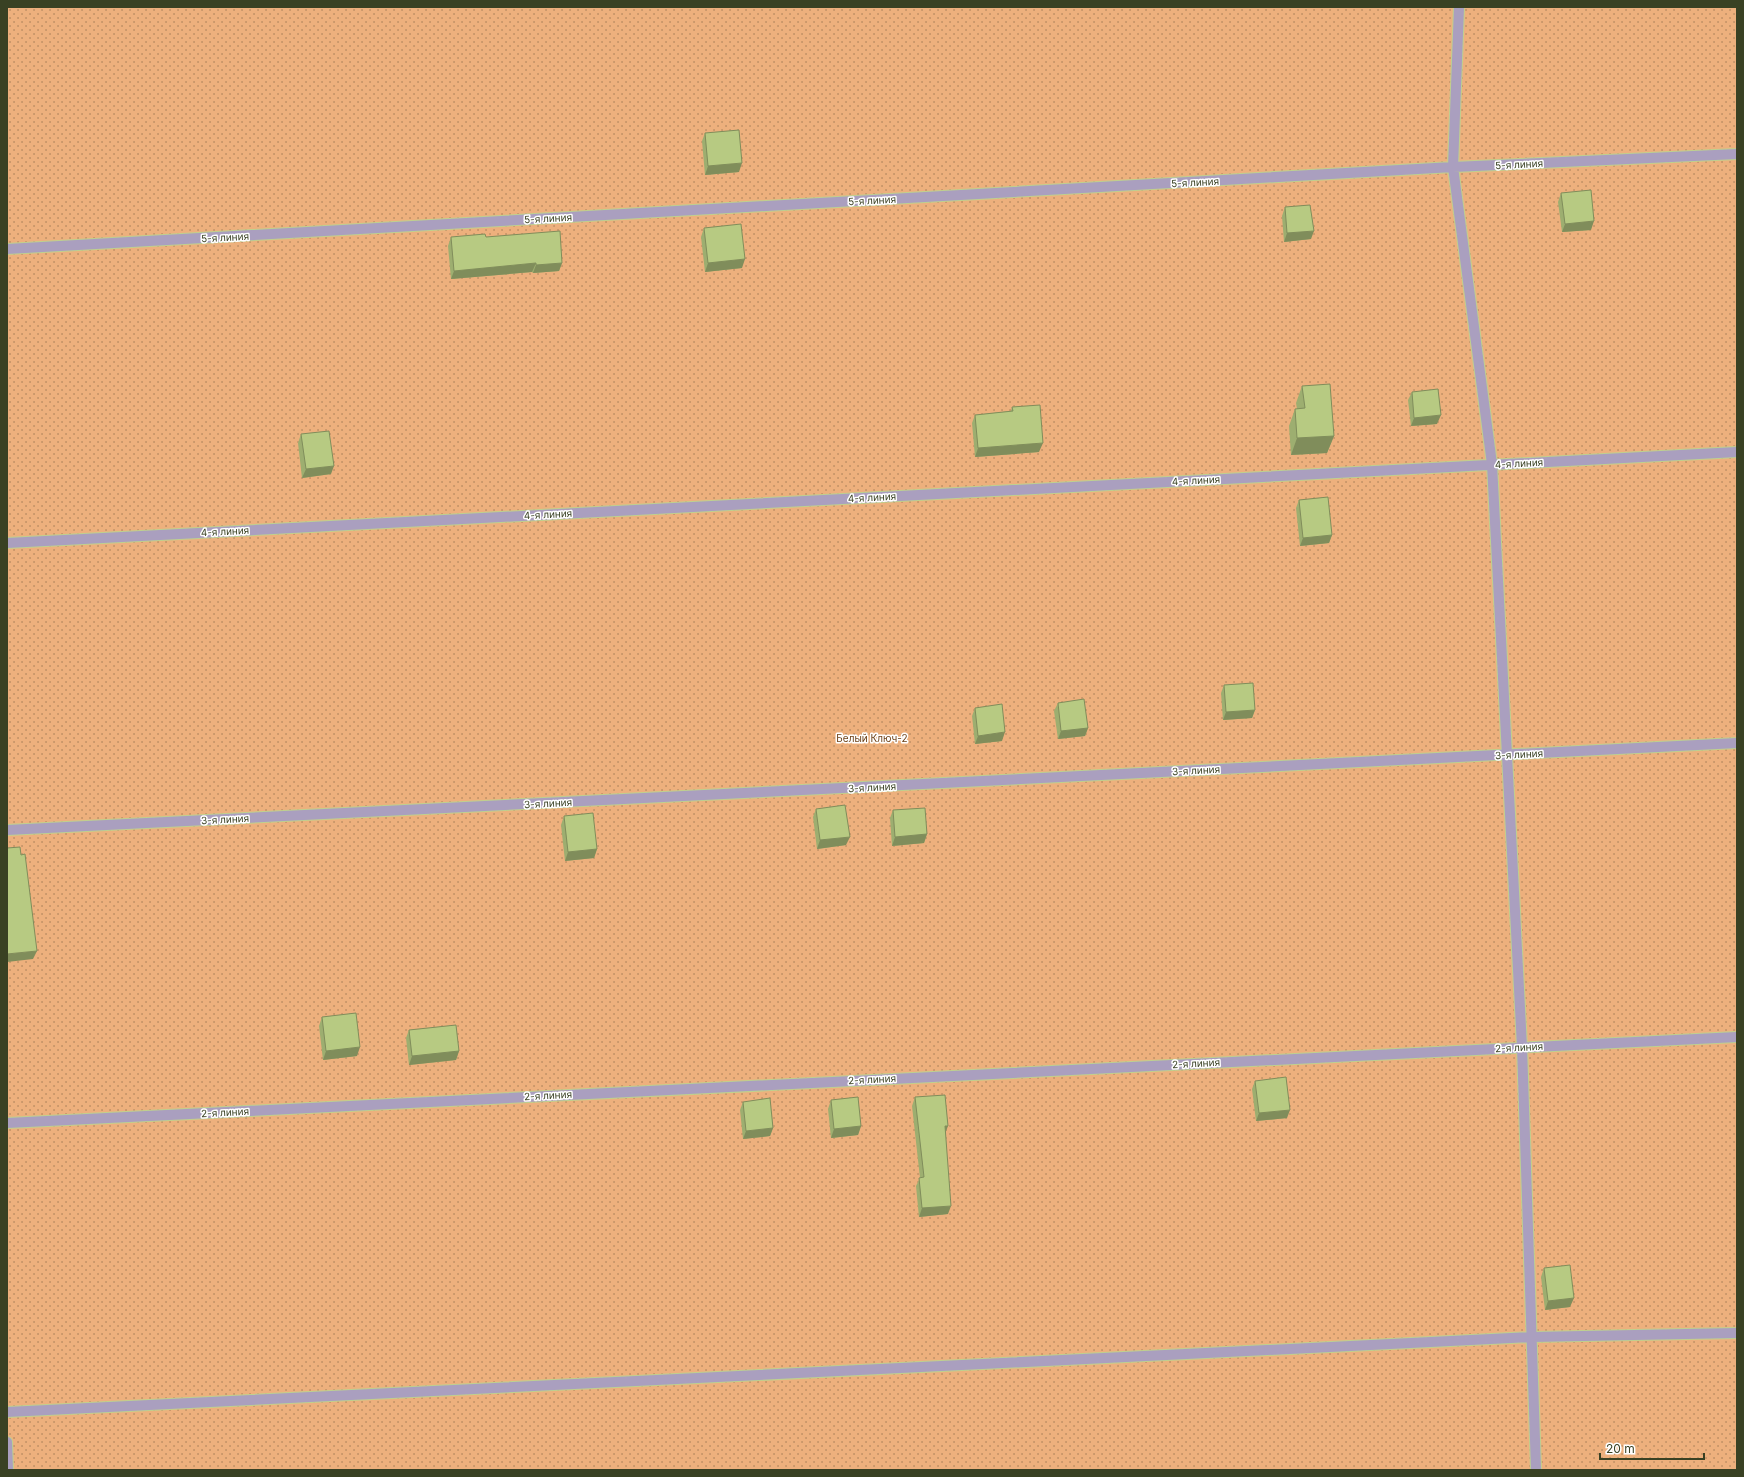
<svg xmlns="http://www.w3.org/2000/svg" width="1744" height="1477" viewBox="0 0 1744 1477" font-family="Inter,sans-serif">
<defs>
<pattern id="garden-dots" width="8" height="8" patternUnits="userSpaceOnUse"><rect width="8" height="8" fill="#edb07d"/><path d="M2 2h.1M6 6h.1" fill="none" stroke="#c19166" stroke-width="1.8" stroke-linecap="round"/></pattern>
</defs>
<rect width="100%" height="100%" fill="#e0f4aa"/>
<path fill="url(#garden-dots)" d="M7,7h1730v1463h-1730z"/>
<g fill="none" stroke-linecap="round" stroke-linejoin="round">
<g stroke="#bfd08f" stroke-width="12">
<path id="minor" d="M1459,7l-6,160 39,297 30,583 14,423
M7,249l1446,-82 284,-13
M7,543l1730,-91
M7,830l1730,-87
M7,1123l1730,-86
M7,1412l1525,-75 205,-4
M7,1442l1,28"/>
</g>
<use href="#minor" stroke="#aa9fbf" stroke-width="10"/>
</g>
<path fill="#9dae70" d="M705,133l34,39 -34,3 -3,-34z
M1561,193l30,37 -29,2 -4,-30z
M1285,207l26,32 -27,3 -2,-26z
M704,228l38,40 -37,4 -4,-35z
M451,237h35l76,26 -3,8 -26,2 -1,-1 -81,7 -3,-33z
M1302,386l32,50 -7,17 -36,2 -2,-29 6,-17h2l-1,-6z
M1412,392l25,32 -26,2 -3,-26z
M1012,407l27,45 -64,5 -3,-34 3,-8 36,-4z
M301,434l30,40 -29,4 -4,-35z
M1299,500l33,35 -3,8 -29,3 -4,-38z
M1224,685l31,25 -3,8 -29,2 -2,-27z
M1058,703l30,25 -3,8 -27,3 -4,-28z
M975,708l27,33 -27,3 -3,-28z
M816,809l30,36 -29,4 -4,-32z
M893,810l34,24 -3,9 -32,3 -2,-28z
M564,816l33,33 -3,9 -29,3 -4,-36z
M322,1017l35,39 -34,4 -4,-34z
M409,1030l50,21 -3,9 -47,5 -3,-27z
M1255,1081l32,37 -31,3 -4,-32z
M915,1097l30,36 3,81 -29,3 -3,-31 4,-8 -8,-72z
M831,1100l30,26 -3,9 -27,3 -3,-29z
M743,1102l30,26 -3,8 -27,3 -3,-29z
M1544,1268l26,39 -25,3 -4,-33z"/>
<path fill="#808d5b" d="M742,163l-3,9 -34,3 3,-9z
M1594,221l-3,9 -29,2 3,-8z
M1314,231l-3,8 -27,3 3,-9z
M745,259l-3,9 -37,4 3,-9z
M536,263l-4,9 -81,7 3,-8z
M562,263l-3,8 -26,2 3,-8z
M1441,415l-4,9 -26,2 3,-8z
M1334,436l-7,17 -36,2 6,-17z
M1043,443l-4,9 -64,5 3,-9z
M334,466l-3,8 -29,4 4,-9z
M1332,535l-3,8 -29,3 3,-8z
M1255,710l-3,8 -29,2 3,-8z
M1088,728l-3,8 -27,3 3,-8z
M1005,732l-3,9 -27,3 3,-8z
M927,834l-3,9 -32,3 3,-9z
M850,837l-4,8 -29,4 3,-9z
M597,849l-3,9 -29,3 3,-9z
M37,951l-4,8 -26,3v-8z
M360,1047l-3,9 -34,4 3,-9z
M459,1051l-3,9 -47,5 3,-9z
M1290,1110l-3,8 -31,3 3,-8z
M861,1126l-3,9 -27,3 3,-9z
M945,1126h3l-3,8z
M773,1128l-3,8 -27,3 3,-8z
M951,1206l-3,8 -29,3 3,-9z
M1574,1298l-4,9 -25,3 3,-9z"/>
<path fill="#b7ca82" stroke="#808d5b" d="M739,130l3,33 -34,3 -3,-33z
M1591,190l3,31 -29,3 -4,-31z
M1310,205l4,26 -27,2 -2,-26z
M741,224l4,35 -37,4 -4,-35z
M560,231l2,32 -26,2v-2l-82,8 -3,-34 34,-3 1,3z
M1330,384l4,52 -37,2 -2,-29 10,-1 -3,-22z
M1438,389l3,26 -27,3 -2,-26z
M1040,405l3,38 -65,5 -3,-33 38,-4 -1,-4z
M329,431l5,35 -28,3 -5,-35z
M1328,497l4,38 -29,3 -4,-38z
M1253,683l2,27 -29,2 -2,-27z
M1084,699l4,29 -27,3 -3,-28z
M1002,704l3,28 -27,4 -3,-28z
M845,805l5,32 -30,3 -4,-31z
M925,808l2,26 -32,3 -2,-27z
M593,813l4,36 -29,3 -4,-36z
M20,847l1,8 4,-1 12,97 -30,3v-106z
M356,1013l4,34 -34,4 -4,-34z
M456,1025l3,26 -47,5 -3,-26z
M1286,1077l4,33 -31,3 -4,-32z
M945,1095l3,31h-3l6,80 -29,2 -3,-30 5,-1 -9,-80z
M858,1097l3,29 -27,3 -3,-29z
M770,1098l3,30 -27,3 -3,-29z
M1570,1265l4,33 -26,3 -4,-33z"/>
<g text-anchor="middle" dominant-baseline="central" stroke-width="3" stroke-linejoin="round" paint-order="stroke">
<g font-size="10" fill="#394123" stroke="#fff">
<text transform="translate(1519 164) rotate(-3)">5-я линия</text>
<text transform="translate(1195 182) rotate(-3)">5-я линия</text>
<text transform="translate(872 200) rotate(-3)">5-я линия</text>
<text transform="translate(548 218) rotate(-3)">5-я линия</text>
<text transform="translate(225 237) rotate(-3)">5-я линия</text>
<text transform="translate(1519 463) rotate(-3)">4-я линия</text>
<text transform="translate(1196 480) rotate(-3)">4-я линия</text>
<text transform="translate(872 497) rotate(-3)">4-я линия</text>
<text transform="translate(548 514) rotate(-3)">4-я линия</text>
<text transform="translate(225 531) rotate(-3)">4-я линия</text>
<text transform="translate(1519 754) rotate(-3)">3-я линия</text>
<text transform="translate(1196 770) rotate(-3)">3-я линия</text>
<text transform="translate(872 787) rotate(-3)">3-я линия</text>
<text transform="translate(548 803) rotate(-3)">3-я линия</text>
<text transform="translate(225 819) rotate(-3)">3-я линия</text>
<text transform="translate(1519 1047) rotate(-3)">2-я линия</text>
<text transform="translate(1196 1063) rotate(-3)">2-я линия</text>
<text transform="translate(872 1079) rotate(-3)">2-я линия</text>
<text transform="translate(548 1095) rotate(-3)">2-я линия</text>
<text transform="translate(225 1112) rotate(-3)">2-я линия</text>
</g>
<g font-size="10" fill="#6a3f16" stroke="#fff">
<text x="872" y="738">Белый Ключ-2</text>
</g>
</g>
<rect width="1744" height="1477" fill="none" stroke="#394123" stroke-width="16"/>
<path d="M1600 1453v6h104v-6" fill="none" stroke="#394123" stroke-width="2"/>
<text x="1606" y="1453" font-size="12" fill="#394123" stroke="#ffffff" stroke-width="3" paint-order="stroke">20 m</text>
</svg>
